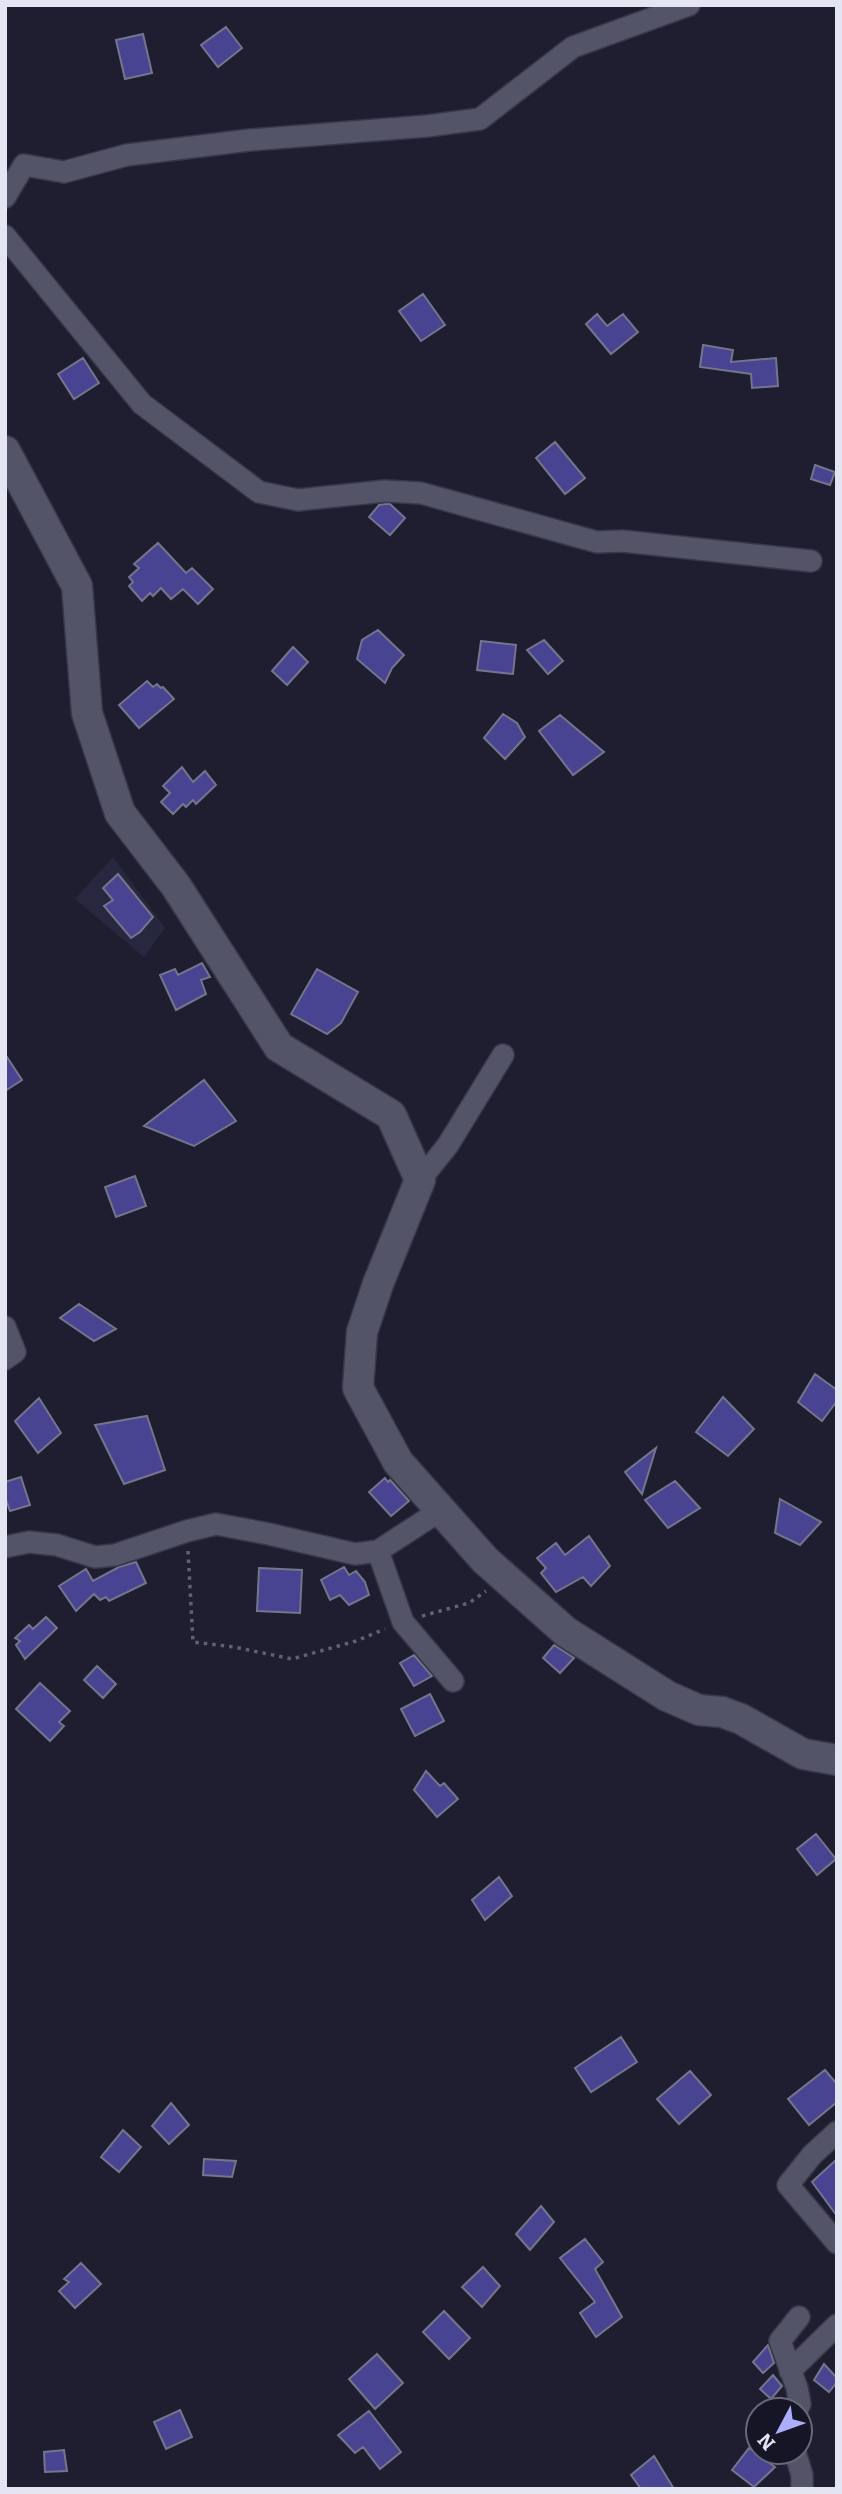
<svg xmlns="http://www.w3.org/2000/svg" width="842" height="2494" viewBox="0 0 842 2494" font-family="Bitter,serif">
<rect width="100%" height="100%" fill="#1e1e30"/>
<path fill="#27273f" d="M113,857l52,71 -21,29 -69,-58z"/>
<path fill="#494492" stroke="#74758b" stroke-width="2" d="M226,27l16,21 -24,19 -17,-22z
M143,34l9,39 -27,6 -9,-39z
M423,294l22,31 -24,16 -22,-30z
M597,314l10,12 16,-12 15,18 -27,22 -25,-30z
M703,345l30,5 -2,12 45,-4 2,28 -26,2 -1,-14 -51,-7z
M83,358l16,25 -25,16 -16,-25z
M555,442l30,36 -20,16 -29,-36z
M815,465l20,7 -5,13 -19,-6z
M385,504h5l15,14 -15,17 -21,-18 10,-12z
M158,543l28,30 6,-5 21,21 -15,15 -15,-15 -12,10 -10,-11 -8,8 -3,-3 -8,8 -13,-15 4,-4 -4,-5 10,-9 -5,-4z
M378,630l26,25 -12,13 -7,15 -28,-24 5,-19z
M544,640l19,21 -15,13 -21,-24z
M481,641l35,4 -3,29 -36,-4z
M293,647l15,15 -21,23 -15,-14z
M147,681l6,6 4,-3 4,4 2,-1 11,12 -35,29 -20,-23z
M503,714l14,9 8,14 -20,22 -21,-21z
M560,715l44,37 -31,23 -34,-44z
M182,767l11,15 12,-11 11,14 -20,19 -3,-4 -7,7 -3,-3 -10,10 -12,-12 9,-9 -7,-7z
M118,874l35,43 -13,15 -9,6 -27,-32 9,-6 -10,-12z
M202,963l8,14 -9,3 5,14 -30,16 -16,-35 15,-6 3,6z
M317,969l41,23 -17,31 -14,11 -36,-20z
M5,1054l17,26 -17,11z
M204,1080l32,41 -42,25 -50,-20z
M135,1176l11,30 -30,11 -11,-30z
M79,1304l37,25 -22,12 -34,-23z
M815,1374l22,16v11l-15,20 -24,-19z
M723,1397l31,32 -26,27 -32,-24z
M39,1398l22,35 -23,20 -23,-32z
M147,1416l18,54 -41,14 -29,-59z
M656,1448l-14,46 -17,-22z
M21,1477l9,28 -20,6 -5,-14v-15z
M385,1478l3,4 2,-2 19,21 -18,15 -22,-24z
M675,1481l25,27 -32,20 -23,-28z
M780,1499l41,23 -21,23 -25,-12z
M589,1536l21,30 -19,20 -8,-9 -27,15 -15,-19 5,-5 -9,-10 19,-15 9,12z
M136,1562l10,21 -37,18 -3,-4 -6,3 -6,-6 -18,17 -17,-25 27,-17 7,12 26,-14z
M344,1567l5,8 7,-4 9,11 4,13 -20,10 -9,-10 -10,5 -9,-20z
M259,1568l43,2 -2,43 -43,-2z
M46,1617l11,11 -32,31 -9,-14 4,-4 -5,-3 14,-13 4,4z
M554,1645l20,13 -14,15 -17,-15z
M414,1655l18,21 -18,10 -14,-23z
M97,1666l19,18 -13,14 -19,-18z
M40,1683l30,28 -11,11 5,4 -14,15 -34,-32z
M430,1694l14,27 -29,15 -14,-27z
M426,1771l14,15 4,-3 14,16 -21,18 -23,-27z
M816,1834l20,25 -19,16 -20,-26z
M499,1877l13,19 -27,24 -13,-20z
M621,2037l16,25 -46,30 -16,-24z
M825,2070l12,14v18l-28,23 -21,-26z
M690,2071l21,24 -32,29 -22,-25z
M171,2103l18,22 -20,19 -17,-18z
M123,2130l18,17 -22,25 -18,-15z
M204,2159l32,2 -4,16 -29,-2z
M837,2159v57l-25,-34z
M541,2206l13,16 -24,28 -14,-16z
M585,2239l18,23 -8,7 27,48 -26,20 -16,-24 15,-11 -35,-44z
M81,2263l20,21 -26,24 -16,-17 10,-9 -5,-3z
M483,2267l17,19 -18,21 -20,-20z
M444,2311l26,27 -21,21 -26,-27z
M768,2345l6,18 -11,10 -10,-11z
M377,2354l26,29 -28,26 -26,-30z
M824,2364l13,14v4l-8,10 -15,-12z
M773,2375l9,11 -11,13 -11,-10z
M180,2410l12,27 -26,12 -12,-27z
M369,2411l32,41 -21,17 -17,-22 -8,6 -17,-18z
M749,2448l26,19 -21,20 -22,-17z
M64,2450l3,21 -22,1 -1,-20z
M654,2456l20,33h-33l-10,-14z"/>
<g fill="none" stroke-linecap="round" stroke-linejoin="round">
<g stroke="#383947" stroke-width="24">
<path id="minor" d="M5,197l19,-32 40,7 63,-17 123,-15 177,-14 53,-7 93,-72 116,-42
M5,236l137,168 117,88 39,8 87,-9 36,2 176,49 25,-1 189,20
M420,1180l28,-35 55,-90
M5,1327l10,25 -10,7
M5,1547l24,-5 28,3 38,12 20,-2 72,-24 29,-7 53,10 86,20 23,-3 63,-41
M378,1551l25,71 50,59
M837,2132l-25,23 -24,30 49,58
M790,2371l47,-46
M797,2410l3,-6 -3,-16 -17,-47 19,-24
M795,2452l7,23v14"/>
</g>
<g stroke="#383947" stroke-width="33">
<path id="secondary" d="M5,451l72,135 10,127 33,100 56,73 103,161 112,68 29,65 -42,104 -16,48 -4,56 40,74 87,98 81,72 101,64 32,14 23,2 19,7 62,35 34,6"/>
</g>
<path stroke="#606071" stroke-width="3.5" stroke-dasharray="3.5 5" stroke-linecap="butt" d="M188,1551l5,91 41,5 58,12 64,-18 29,-12
M422,1616l47,-13 17,-12"/>
<use href="#minor" stroke="#545469" stroke-width="21"/>
<use href="#secondary" stroke="#545469" stroke-width="30"/>
</g>
<rect width="842" height="2494" fill="none" stroke="#e4e5f2" stroke-width="14"/>
<g transform="translate(779 2431) rotate(229)"><circle r="33" fill="#151526" stroke="#686878" stroke-width="2"/>
<path d="M0-5L12 26L0 18L-12 26Z" fill="#adaefb"/>
<text y="-10" font-size="19" font-weight="bold" text-anchor="middle" fill="#e4e5f2">N</text>
</g>
</svg>
